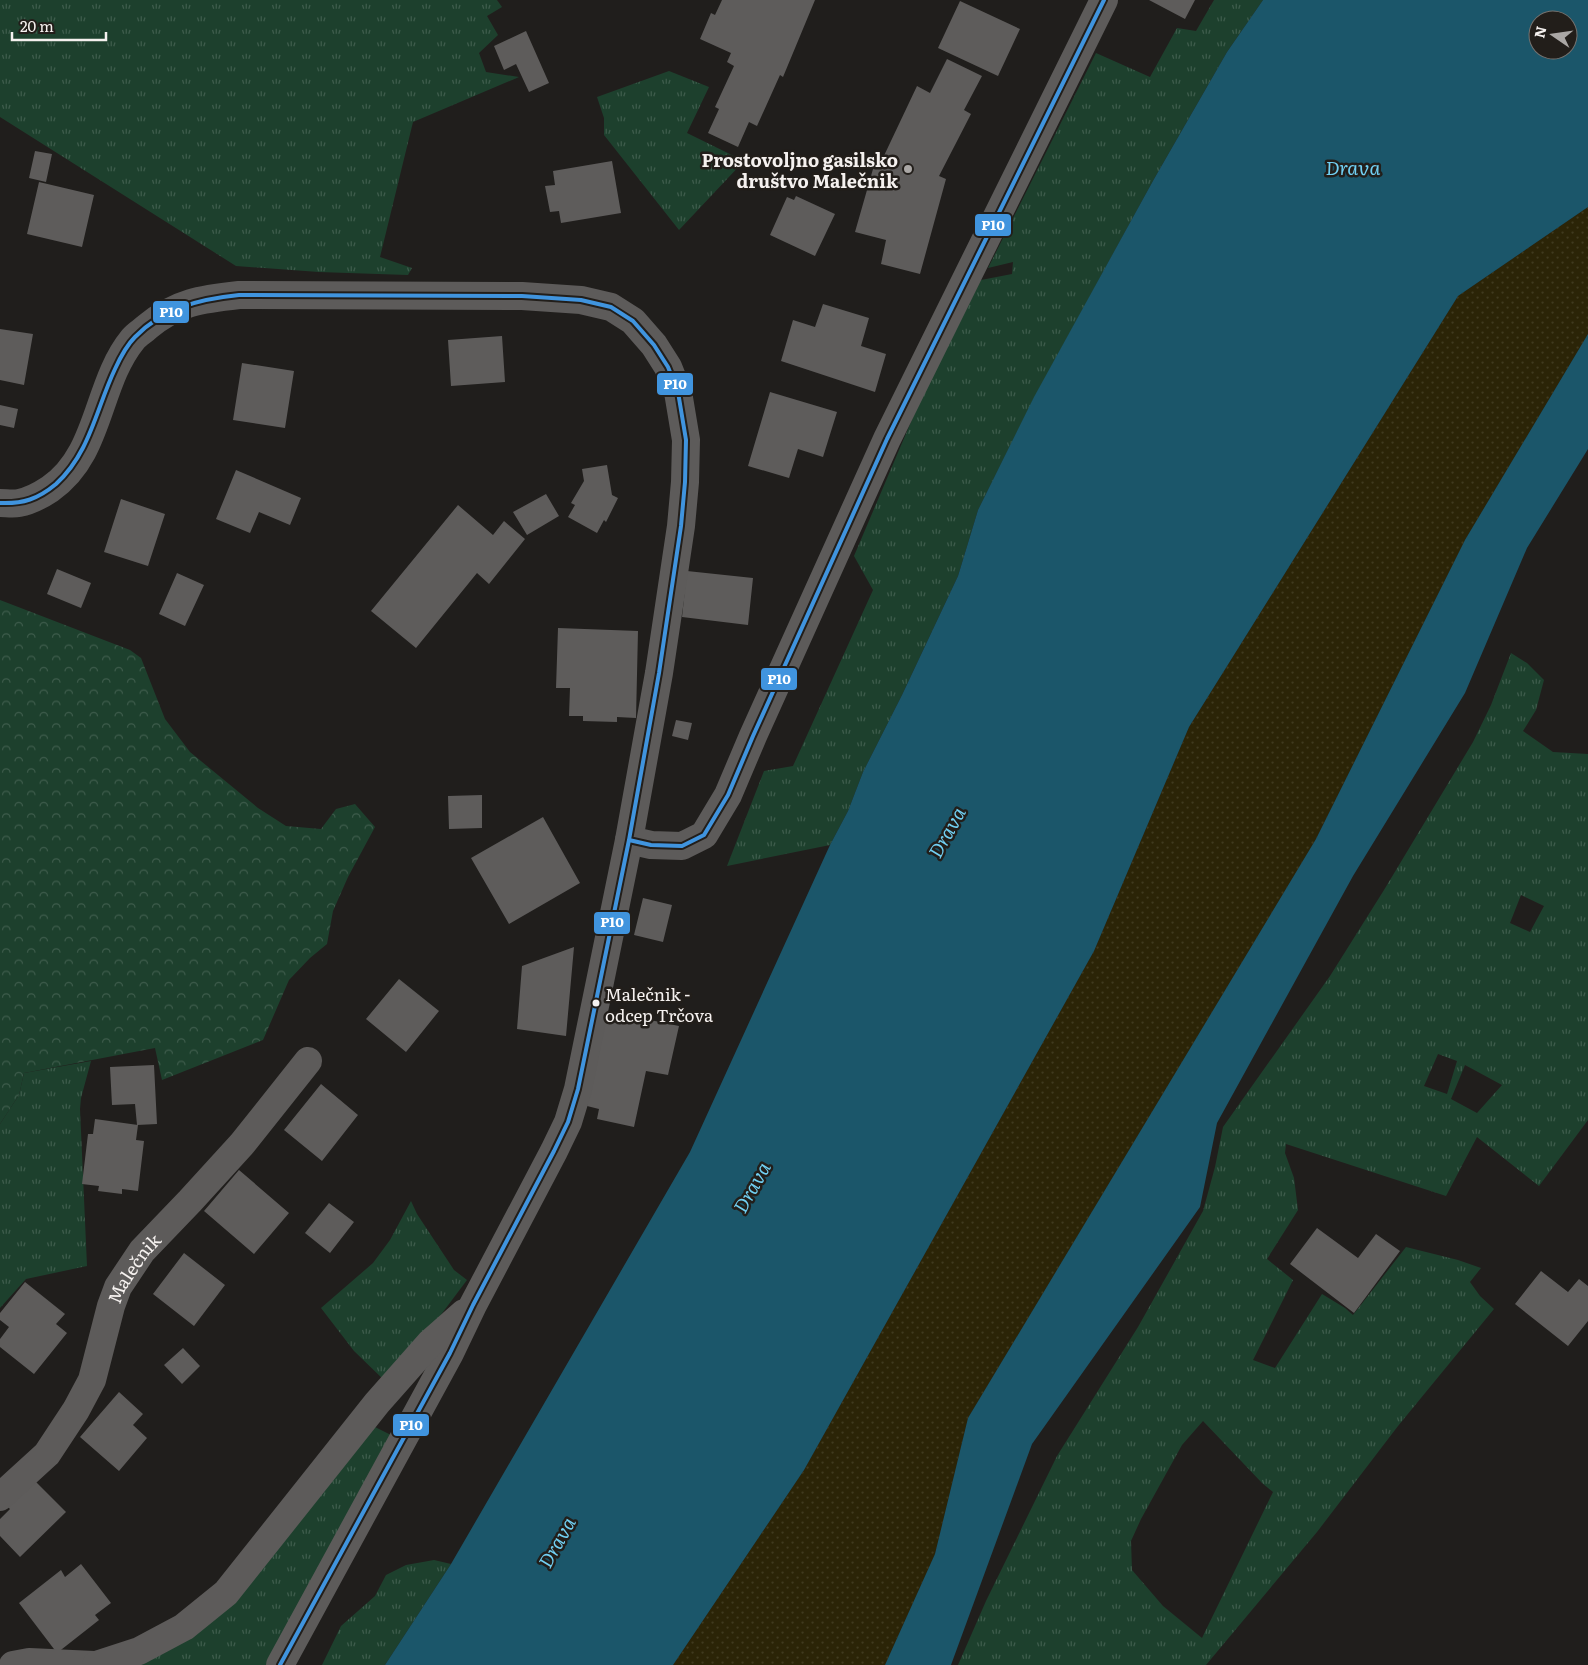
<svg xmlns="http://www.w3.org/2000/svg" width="1588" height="1665" viewBox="0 0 1588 1665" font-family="Literata,serif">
<defs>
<pattern id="grass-tufts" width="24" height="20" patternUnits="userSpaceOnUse" patternTransform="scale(1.25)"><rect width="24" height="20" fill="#1d402d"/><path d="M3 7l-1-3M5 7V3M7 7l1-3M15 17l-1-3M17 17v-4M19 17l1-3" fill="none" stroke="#3e5c4c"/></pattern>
<pattern id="forest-crowns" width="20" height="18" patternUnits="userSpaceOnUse" patternTransform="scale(1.25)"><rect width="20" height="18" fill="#1d402d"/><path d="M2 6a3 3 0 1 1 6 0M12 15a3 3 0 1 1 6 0" fill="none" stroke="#3e5c4c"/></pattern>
<pattern id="sand-dots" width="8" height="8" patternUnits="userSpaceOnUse" patternTransform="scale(1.25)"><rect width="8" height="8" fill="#2b2407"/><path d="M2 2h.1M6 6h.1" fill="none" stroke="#403a1f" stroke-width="1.8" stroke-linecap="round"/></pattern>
</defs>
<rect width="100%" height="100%" fill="#201e1c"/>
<path fill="url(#grass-tufts)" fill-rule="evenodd" d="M0,0h497l5,7 -15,9 11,19 -19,18 7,19 33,5 -106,45 -33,135 32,11 -4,7 -89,-3 -83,-6 -236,-149z
M1214,0h49l-36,52 -73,127 -120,219 -56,112 -20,66 -56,119 -39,77 -15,39 -18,34 -103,21 37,-95 29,-5 80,-176 -19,-34 68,-160 59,-116 31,-6 1,-12 -25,6 108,-215 54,24 27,-49 19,3z
M669,71l40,16 -22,46 57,28 -65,69 -75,-95v-17l-7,-21z
M1511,653l16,10 17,17 -8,30 -13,21 30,21 35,2v366l-49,66 -62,-49 -31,59 -160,-52 -1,9 9,25 4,32 -31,49 26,21 -40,80 22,8 47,-74 23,14 8,7 53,-68 52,13 23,8 -11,14 10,14 14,13 -96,117 -81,106 -111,133h-248l28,-64 71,-145 81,-129 65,-116 12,-44 8,-40 107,-151 54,-86 89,-148 18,-37zM1521,895l23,11 -14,26 -20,-9zM1438,1054l19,7 -10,33 -23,-8zM1465,1065l37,20 -25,28 -26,-14zM1203,1421l59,62 11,9 -71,146 -39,-32 -31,-36 -1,-29 10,-22 41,-74z
M91,1061l-10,37 -1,11 7,157 -61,13 -26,29v-184l19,-29 5,-22z
M411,1201l6,13 37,56 13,10 -36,48 -46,53 -31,-30 -33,-43 52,-45 17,-23z
M373,1426l20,10 -127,229h-143l28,-9z
M434,1560l17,4 -66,101h-63l19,-39 34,-30 11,-21 20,-10z"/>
<path fill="url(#forest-crowns)" d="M0,600l130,50 11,8 24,61 25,33 68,56 28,18 35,3 15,-20 19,-5 20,23 -27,50 -15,34 -6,33 -17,14 -21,22 -26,60 -101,40 -7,-32 -131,25 -5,22 -19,29z"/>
<path fill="url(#sand-dots)" d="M1588,207v127l-123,206 -149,299 -348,579 -33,136 -50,111h-212l131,-195 290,-519 95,-224 269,-431z"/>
<path fill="#1b566a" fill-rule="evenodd" d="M1263,0h325v207l-130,89 -269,431 -95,224 -290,519 -131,195h-288l66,-101 239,-412 140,-307 18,-34 15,-39 39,-77 56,-119 20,-66 56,-113 120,-218 73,-127zM1538,20h30v30h-30z
M1588,334v115l-61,99 -62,145 -112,183 -136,247 -17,84 -168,237 -81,221h-66l50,-111 33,-136 348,-579 149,-299z"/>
<path fill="#5e5c5b" d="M722,0h93l-32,77 -3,-2 -23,51 -8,-4 -11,25 -30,-14 11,-24 -4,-2 19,-41 -7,-4 4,-9 -31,-14 11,-26 4,2z
M1149,0h46l-10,19z
M960,1l60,28 -22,47 -60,-28z
M526,31l23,52 -20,9 -13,-28 -12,6 -10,-24z
M947,59l35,17 -18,34 7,4 -32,62 7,3 -26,95 -39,-10 5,-24 -31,-8 20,-70h6l36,-76 13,7z
M35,151l17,3 -6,28 -17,-4z
M612,161l9,52 -60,10 -2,-12 -9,1 -5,-26 10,-1 -2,-14z
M39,182l55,13 -12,52 -55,-13z
M796,196l39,18 -20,42 -45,-21 17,-38 7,3z
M823,304l46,14 -8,28 25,8 -11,38 -94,-31 12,-41 22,7z
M0,329l33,5 -9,51 -24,-5z
M502,336l3,46 -54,4 -3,-46z
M242,363l52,8 -9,57 -52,-8z
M770,392l67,20 -14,45 -25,-8 -9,29 -41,-12z
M0,405l18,4 -4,19 -14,-3z
M607,465l5,30 6,3 -12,24 -2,-2 -7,13 -29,-16 7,-12 -4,-2 13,-22 -2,-12z
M236,470l65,28 -11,27 -31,-13 -9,21 -34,-14z
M546,494l13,22 -32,19 -14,-23z
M121,499l44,15 -17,52 -44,-14z
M458,505l35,30 11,-14 21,18 -36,45 -12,-11 -61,75 -45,-37z
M57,569l34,14 -10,25 -34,-14z
M687,571l66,7 -5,47 -66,-8z
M177,573l27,12 -19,41 -26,-12z
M558,628l80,3 -2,87 -19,-1v5l-34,-1v-5h-14l1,-28h-14z
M676,720l16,3 -4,17 -16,-4z
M482,795v33l-33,1 -1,-33z
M543,817l37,66 -71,41 -38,-66z
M643,898l29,7 -9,37 -29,-7z
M574,947l-8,89 -49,-7 5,-63z
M399,979l40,32 -33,41 -40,-33z
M607,1011l72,15 -11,49 -22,-4 -12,56 -37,-8 2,-10 -12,-3z
M154,1065l3,59 -20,1 -2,-21 -23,1 -2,-38z
M321,1084l37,31 -36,46 -38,-31z
M95,1119l43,6 -2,15 8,1 -6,50 -16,-2v5l-24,-3 1,-5 -17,-2 6,-50h5z
M239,1170l50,43 -35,41 -50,-43z
M329,1203l25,19 -24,31 -25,-20z
M1317,1228l41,30 18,-24 24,17 -46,62 -64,-49z
M184,1253l41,32 -31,41 -41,-32z
M1541,1271l27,21 11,-13 9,7v35l-20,25 -53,-42z
M25,1282l40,32 -9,10 11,9 -33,41 -34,-27v-8l9,-12 -9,-7v-7z
M183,1348l17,18 -18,18 -18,-19z
M119,1392l24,22 -10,11 14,13 -28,33 -39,-34z
M34,1480l32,32 -46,45 -20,-21v-17l10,-10 -3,-3z
M81,1564l30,39 -16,12 4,5 -42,33 -38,-50 42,-33 4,7z"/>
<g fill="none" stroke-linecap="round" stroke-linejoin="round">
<g stroke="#5d5b5a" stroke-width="28">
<path d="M0,503c6,0 13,1 19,0 11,-2 22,-8 31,-14 51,-35 46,-105 83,-150 4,-5 10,-8 14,-12 30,-25 55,-28 92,-32l283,1 59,4 30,7 22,14 21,24 14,22 10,25 8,48 -1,42 -4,44 -22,147 -30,167 -51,249 -10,33 -14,29 -81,154 -23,48 -170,312"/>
<path d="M629,840l22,5 31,1 22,-11 24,-40 25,-59 134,-297 217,-439"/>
<path id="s1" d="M0,1497l47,-43 29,-44 16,-30 19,-74 7,-19 24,-36 48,-50 52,-57 66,-83"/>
<path d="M13,1665l16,-3 65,3"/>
<path d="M96,1665l43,-14 45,-24 42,-34 151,-190 53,-60 34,-30"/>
</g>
<g stroke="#221e1a" stroke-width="8">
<path id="bus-1" d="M0,503c23,1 38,-4 56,-19 34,-31 40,-75 59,-115 5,-11 11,-23 20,-32 28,-29 65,-38 104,-42l283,1 59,4 30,7 22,14 21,24 14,22 10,25 8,48 -1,42 -4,44 -22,147 -30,167 -51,249 -10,33 -14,29 -81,154 -23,48 -170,312
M629,840l22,5 31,1 22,-11 24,-40 25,-59 134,-297 217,-439"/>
</g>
<use href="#bus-1" stroke="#4094de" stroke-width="4"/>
</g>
<circle fill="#aaa7a5" stroke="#221e1a" stroke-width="2" cx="908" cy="169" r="5"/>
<circle fill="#f5f1ef" stroke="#221e1a" stroke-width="2" cx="596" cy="1003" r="4.5"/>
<g text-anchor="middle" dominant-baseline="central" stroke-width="5" stroke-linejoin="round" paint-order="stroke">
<g font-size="17" fill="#f5f1ef" stroke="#221e1a" text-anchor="start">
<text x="605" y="993">Malečnik -<tspan x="605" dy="21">odcep Trčova</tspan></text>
</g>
<g font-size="18" font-weight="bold" fill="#f5f1ef" stroke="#221e1a" text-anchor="end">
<text x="898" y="159">Prostovoljno gasilsko<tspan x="898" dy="21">društvo Malečnik</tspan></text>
</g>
<g font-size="18" fill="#f5f1ef" stroke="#221e1a">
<text stroke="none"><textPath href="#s1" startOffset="271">Malečnik</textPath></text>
</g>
<g font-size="19" font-style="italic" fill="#71d0f3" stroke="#221e1a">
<text x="1353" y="167">Drava</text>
<text transform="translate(946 832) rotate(-61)">Drava</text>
<text transform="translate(751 1187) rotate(-61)">Drava</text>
<text transform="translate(556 1542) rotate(-61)">Drava</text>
</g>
</g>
<g stroke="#221e1a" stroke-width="2">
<rect x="974" y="213" width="38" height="24" rx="5" fill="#4094de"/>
<rect x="152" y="300" width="38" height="24" rx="5" fill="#4094de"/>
<rect x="656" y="372" width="38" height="24" rx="5" fill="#4094de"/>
<rect x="760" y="667" width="38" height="24" rx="5" fill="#4094de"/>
<rect x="593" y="911" width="38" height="24" rx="5" fill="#4094de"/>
<rect x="392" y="1413" width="38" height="24" rx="5" fill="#4094de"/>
</g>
<g font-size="14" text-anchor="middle" font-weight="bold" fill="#fff">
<text x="993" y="230">P10</text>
<text x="171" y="317">P10</text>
<text x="675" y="389">P10</text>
<text x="779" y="684">P10</text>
<text x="612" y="927">P10</text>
<text x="411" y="1430">P10</text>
</g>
<g transform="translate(1553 35) rotate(283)"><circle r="24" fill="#221e1a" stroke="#76726f"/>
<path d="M0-4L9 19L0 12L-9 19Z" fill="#aaa7a5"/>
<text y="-8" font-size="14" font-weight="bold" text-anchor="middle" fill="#f5f1ef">N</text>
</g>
<path d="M12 32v8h94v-8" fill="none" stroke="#f5f1ef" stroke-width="2.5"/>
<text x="20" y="32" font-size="15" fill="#f5f1ef" stroke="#221e1a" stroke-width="4" paint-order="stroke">20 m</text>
</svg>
